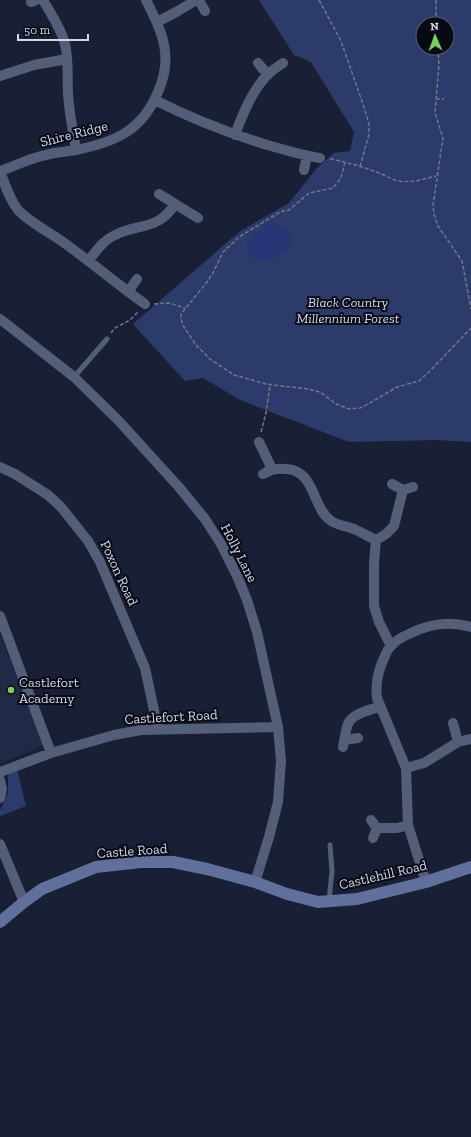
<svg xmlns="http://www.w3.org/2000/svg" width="471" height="1137" viewBox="0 0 471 1137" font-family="'Zilla Slab',serif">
<rect width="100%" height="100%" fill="#192036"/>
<path fill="#202946" d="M0,634l44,111 -44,19z"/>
<path fill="#2d3b6a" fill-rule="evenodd" d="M259,0h212v442l-35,-2 -87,2 -109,-42 -37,-22 -18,3 -52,-57 106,-92 50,-29 27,-34 18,-16 16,-2 4,-19 -43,-70 -17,-7zM423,24h24v24h-24z
M17,769l9,37 -26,10v-6l8,-17v-19z"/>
<path fill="#253575" d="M268,225c15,1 20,0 24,16l-6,10 -12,8 -14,2 -13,-6v-10l11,-14z"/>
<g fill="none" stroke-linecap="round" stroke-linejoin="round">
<path stroke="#707789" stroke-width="1.5" stroke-dasharray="4 2" stroke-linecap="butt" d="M319,0l22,41 23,66 5,17v10l-9,33
M436,0v24
M438,48l1,16 -4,49 8,25 -10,67 1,9 4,12 24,35 9,48
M436,99h8
M330,159c17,3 33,8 49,14 6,2 13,7 20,8 13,2 25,-2 37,-5
M345,162l-4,16 -8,10 -24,5 -20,17 -9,2 -41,25 -16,15 -10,21 -6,9 -26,32 1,10 14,21 14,14 24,16 32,9 42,5 12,3 16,12 13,5 11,-1 8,-4 29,-17 22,-6 10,-9 42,-44
M154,304l15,-1 16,5
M111,333l4,-5 15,-8 9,-9
M261,432l5,-19 4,-28"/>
<path stroke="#555e78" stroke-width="5" d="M74,377l33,-38
M329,900l3,-29 -2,-26"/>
<path stroke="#555e78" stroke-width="10" d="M43,0c8,14 18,28 22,44 4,16 2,32 3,49 1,19 5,38 8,57
M199,0l6,11
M31,2l5,-2
M157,22l21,-11 18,-11
M258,63l10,12
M0,76l34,-11 33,-6
M155,100c35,18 71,32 109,44 18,5 37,11 56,14
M235,135c8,-22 17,-44 33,-61 5,-4 10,-8 15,-11
M304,170l3,-14
M0,171c15,-5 30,-13 46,-16 9,-3 20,-3 30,-5 39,-8 66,-19 82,-58 16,-36 4,-60 -12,-92
M0,171c5,14 9,27 18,39 11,12 31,22 45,32 28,20 54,42 82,62
M159,194l39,24
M88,261c8,-9 15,-21 27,-26 23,-12 43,-4 60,-31
M128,292l9,-13
M0,319l74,58 43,42 61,67 27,33 16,25 16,32 10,24 10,32 21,95 3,34 -3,41 -9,35 -14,45
M259,442l13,27
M0,467l15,7 33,21 13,12 27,34 12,21 45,106 13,61
M263,474c9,-5 13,-6 23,-5 29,1 26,38 44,51 7,6 18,6 26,10 7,3 13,7 20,10
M392,484l11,6 10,-3
M0,616l51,137
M391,646l-12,-24 -5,-16v-43l2,-23 10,-6 8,-8 9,-36
M453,723l5,19
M344,740l14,-2
M343,747c2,-8 2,-18 6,-25 5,-8 22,-13 31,-15
M406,768l18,-5 34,-21 12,-3
M0,772l51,-19 63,-18 27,-5 137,-3
M0,780l2,9 -2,9
M371,820l6,8 -4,10
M377,828h20l11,-3
M0,844l24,58
M426,882l-18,-57 -2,-57 -29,-70c-2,-16 1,-28 8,-42 1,-3 3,-7 6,-10 5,-6 11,-9 18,-12 19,-10 41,-13 62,-7"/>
<path stroke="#606f9c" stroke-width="12" d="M0,922l24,-20 18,-13 54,-22 45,-5h32l34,7 48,13 32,12 31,8 39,-3 69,-17 45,-15"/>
</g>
<circle fill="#77d259" stroke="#070a14" stroke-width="1.5" cx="11" cy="690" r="4"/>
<g text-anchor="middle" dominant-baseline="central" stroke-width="4" stroke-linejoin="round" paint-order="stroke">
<g font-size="14" fill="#d3d9e8" stroke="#070a14">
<text transform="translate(74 134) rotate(-14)">Shire Ridge</text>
<text transform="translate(239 553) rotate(63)">Holly Lane</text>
<text transform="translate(119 573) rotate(65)">Poxon Road</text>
<text transform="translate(171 717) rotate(-3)">Castlefort Road</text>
<text transform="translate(132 851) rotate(-4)">Castle Road</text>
<text transform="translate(383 875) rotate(-13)">Castlehill Road</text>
</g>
<g font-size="14" font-style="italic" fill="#d3dbee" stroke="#070a14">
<text x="348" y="302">Black Country<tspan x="348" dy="16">Millennium Forest</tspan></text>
</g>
<g font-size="14" fill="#d3d9e8" stroke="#070a14" text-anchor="start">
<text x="19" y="682">Castlefort<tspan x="19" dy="16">Academy</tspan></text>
</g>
</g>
<g transform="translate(435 36) rotate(358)"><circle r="19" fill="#070a14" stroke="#595d69"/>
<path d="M0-3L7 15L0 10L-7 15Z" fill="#77d259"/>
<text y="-6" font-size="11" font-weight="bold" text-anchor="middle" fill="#d3d9e8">N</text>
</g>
<path d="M18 34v6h70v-6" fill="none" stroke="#d3d9e8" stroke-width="2"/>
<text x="24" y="34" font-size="12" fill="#d3d9e8" stroke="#070a14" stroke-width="3" paint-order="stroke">50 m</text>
</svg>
